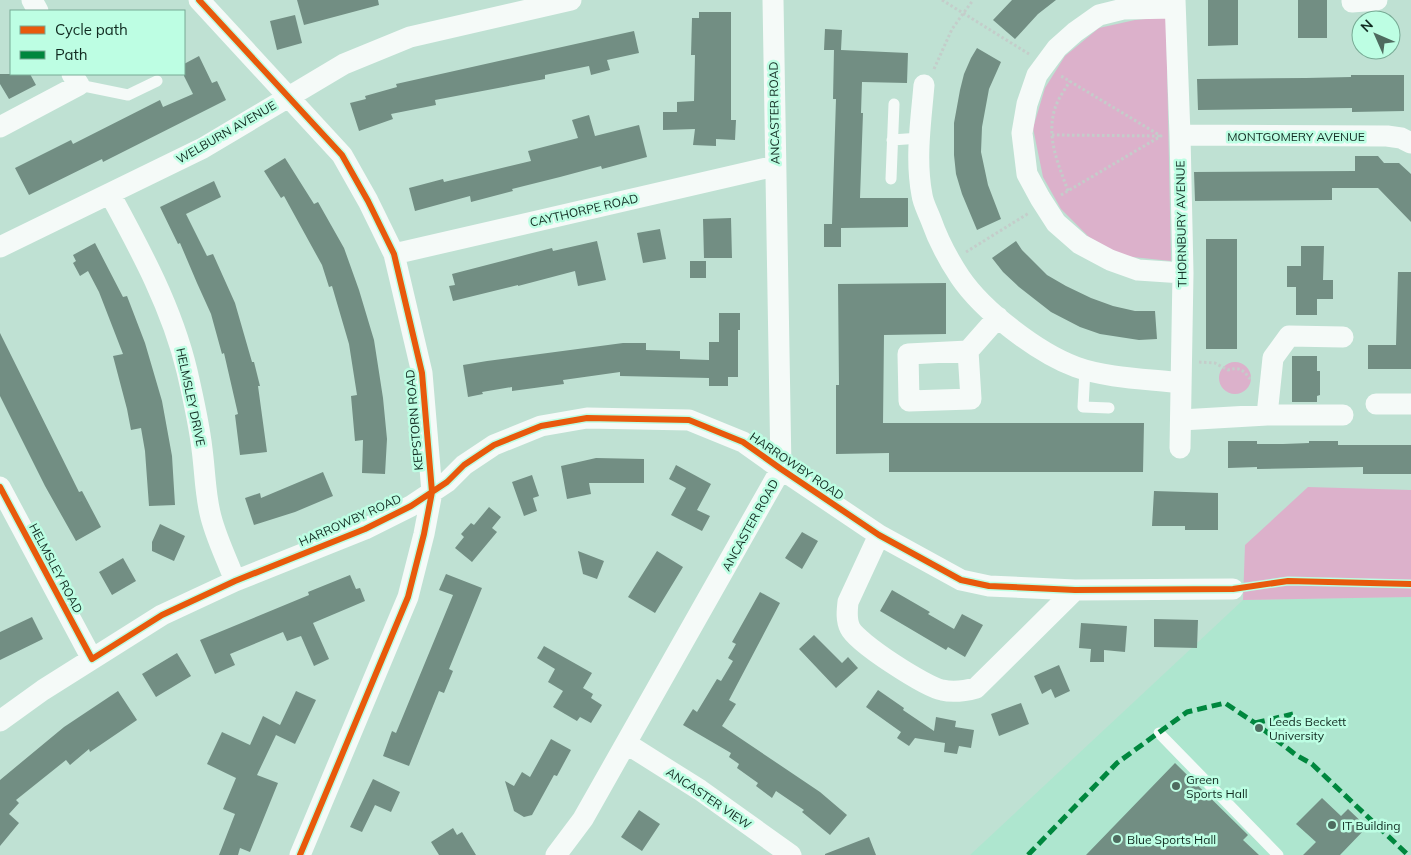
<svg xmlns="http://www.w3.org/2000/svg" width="1411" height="855" viewBox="0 0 1411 855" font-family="Mulish,sans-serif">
<rect width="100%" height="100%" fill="#bfe1d3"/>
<path fill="#aee6cf" d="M1411,597v258h-441l273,-255z"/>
<path fill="#dcb1cb" d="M1166,17l5,244 -48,-5 -34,-19 -28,-28 -18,-32 -10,-49 12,-40 20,-32 34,-28 36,-8z
M1219 378a16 16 0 1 1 32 0a16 16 0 1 1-32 0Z
M1308,487l103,3v107l-168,3 2,-55z"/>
<path fill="#728e83" d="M297,0h81l1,5 -75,20z
M1012,0h44l-18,14 -23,25 -22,-19z
M1208,0h30v45l-30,1z
M1298,0h29v38h-29z
M699,12h32v108h5l-1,20 -19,-1v7l-23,-1 2,-16 -32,1v-18h14v-10l17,-1 1,-46h-4l1,-37h7z
M295,15l7,28 -25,7 -7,-29z
M825,29l17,1 -1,20 67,3 -1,30 -45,-1 -1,31h2l-3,85h48v29l-67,1v19h-17v-23h8l4,-125h-3l1,-49h-10z
M634,31l5,22 -32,7 3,10 -19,5 -2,-9 -44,9v4l-110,21 1,5 -45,9 2,5 -34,12 -9,-28 16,-4 -1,-3 32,-9 -1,-3z
M977,48l24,14 -12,27 -7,38 -1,25 7,33 13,34 -24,11 -15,-36 -6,-20 -2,-19v-32l6,-33 4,-16 7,-16z
M199,56l13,27 5,-2 9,19 -123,62 -1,-3 -73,36 -14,-27 56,-28 2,4 87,-44 3,7 30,-13 -9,-18v-12z
M0,74h30l6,11 -27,14 -9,-15z
M1351,75h53v36l-52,1v-4l-154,2 -1,-31 109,-1 45,-1z
M589,115l6,21 44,-11 8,32 -45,12 -1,-3 -41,11 -48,12 1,2 -42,11 -1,-6 -55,15 -6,-23 34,-9 1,3 87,-21 -3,-10 50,-13 -6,-18z
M1355,156h23l6,7h15l12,11v48l-33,-34h-46v12l-137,1 -1,-29 161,-1z
M285,158l29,46 4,-2 26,46 15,42 15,50 9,58 4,41 -2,35 -23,-1 1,-33 -8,1 -4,-45 6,-1 -8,-51 -17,-58 -3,1 -7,-22 -38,-69 -3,2 -17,-27z
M214,181l7,16 -35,17 21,42 6,-2 22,49 17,59h2l6,24h-2l9,66 -27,3 -5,-40 3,-1 -14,-61 -2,1 -11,-40 -14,-31 -17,-40 -2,1 -18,-37z
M731,218l1,40h-28l-1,-39z
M660,229l6,30 -23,4 -6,-30z
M1206,239h31v110h-31z
M597,241l9,39 -28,6 -3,-15 -57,15v-1l-65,16 -4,-15 6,-1 -3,-11 100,-26 1,3z
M1016,241l6,9 25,25 19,11 25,12 22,8 22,5h20l2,28 -18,1 -39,-6 -20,-7 -29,-15 -32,-25 -16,-15 -11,-14z
M95,243l28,54 4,-1 18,47 17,58 10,55 3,49 -26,1 -4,-55 -4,-23 -10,2 -4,-21 -14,-53 10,-2 -24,-62 -11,-21 -8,5 -7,-13 3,-2 -3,-6z
M1301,246h23l-1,34h10v19h-16v16h-21v-28h-9v-21h14z
M690,261h16v17h-16z
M1398,272h13v97h-43v-24h28z
M946,283v51l-62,1 -1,88h261l-1,49h-254v-19l-53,1v-69h3l-1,-101z
M719,313h21v17h-2v47h-10v9h-19v-8l-89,-2v-4l-57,8 1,4 -52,7v-4l-30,5 1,2 -15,3 -5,-32 24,-4 136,-18h23v7l34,1v8l29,1v-18h10z
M0,333l79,159 3,-1 19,36 -25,14 -31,-55 -45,-90z
M1292,356h25v15h3v24l-3,1v6h-25z
M1228,441h29v3h26l26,-1v-2h29v4h73v29h-48v-7l-106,2v-2l-29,1z
M596,458l48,1v24h-55l2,11 -24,5 -6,-33z
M676,465l35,19 -14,26 13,6 -8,15 -31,-16 15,-27 -17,-9z
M323,472l10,24 -38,16 -41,13 -9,-27 15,-5 1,5z
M532,475l7,21 -6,2 4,13 -13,5 -12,-34z
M1154,491l64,2v37h-33v-4h-33z
M489,507l12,10 -9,11 5,4 -25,30 -17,-14 9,-11 -3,-3 10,-11 3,2z
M160,524l25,12 -11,25 -22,-10v-9z
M802,532l16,9 -16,28 -17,-11z
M578,551l26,10 -7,18 -14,-5z
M657,551l26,16 -28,46 -27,-16z
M123,558l13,23 -24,14 -13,-23z
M446,574l36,14 -33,81 4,2 -9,22 -5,-2 -30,75 -26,-10 9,-25 4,2 57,-138 -14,-5z
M350,575l6,14 4,-1 5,13 -52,22 16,36 -15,7 -13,-30 -14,5 -4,-9 -53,22 5,11 -20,9 -15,-34 109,-45 -1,-3z
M892,590l38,22 -2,2 26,15 8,-15 21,11 -18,32 -17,-10 -2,3 -66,-39z
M760,592l20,11 -51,97 7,4 -14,22 98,66 27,23 -17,20 -28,-23 2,-2 -28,-19 -4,7 -16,-12 2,-3 -21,-15 2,-4 -10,-7 2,-4 -48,-28 10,-16 4,3 20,-33 4,2 12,-20 -5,-3 8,-14 -4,-2z
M32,617l11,22 -43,21v-28z
M1154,619l44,1 -1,28 -43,-1z
M1081,623l46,3 -2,26 -21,-2v12h-14l1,-13 -12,-1z
M814,635l28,28 6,-6 10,11 -22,20 -37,-39z
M544,646l48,27 -9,15 10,6 -2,4 11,7 -11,18 -11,-6 -3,4 -24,-14 10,-16 -15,-9 7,-13 -18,-11z
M177,653l14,23 -35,21 -14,-23z
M1059,665l11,26 -15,7 -4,-9 -9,5 -8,-18z
M878,690l26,18 -1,2 31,21 2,-14 20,4 -1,6 19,3 -3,18 -12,-2 -2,8 -13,-2 1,-9 -30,-5 -6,8 -12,-8 4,-6 -35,-25z
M118,691l19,29 -47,32 -1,-3 -19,16 -4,-5 -50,40 3,3 -10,11 10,9 -19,23v-66l64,-53z
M296,691l20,9 -21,44 -19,-9 -19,40 21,8 -28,69 -10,-4 -2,7h-19l16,-41 -12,-5 13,-31 -29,-14 15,-32 28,13 13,-29 17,9z
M1021,703l8,21 -30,12 -8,-22z
M551,739l20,11 -14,26 -3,-1 -22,40 -8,2 -10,-6 -9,-30 9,5 8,-14 8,5z
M1175,763l73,72 -5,5 16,15h-173z
M373,779l27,13 -9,20 -16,-7 -13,27 -12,-5z
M1322,798l19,18 7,-7 19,18 -27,28h-37l13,-13 -20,-18z
M639,810l21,14 -18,27 -21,-14z
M453,828l4,7 5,-3 14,23h-37l-8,-13z
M869,837l7,18h-51v-1z"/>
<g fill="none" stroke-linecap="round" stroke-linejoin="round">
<path stroke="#c4cdca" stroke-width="3" stroke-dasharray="2.5 2.5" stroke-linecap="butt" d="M942,0l87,54
M934,69l18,-40 21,-29
M1052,135l109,1
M1068,191c-10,-28 -22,-53 -13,-83 3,-9 10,-19 15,-27
M1061,195l100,-59 -100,-60
M966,252l63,-39
M1199,362l16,1 13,7c10,-3 15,-1 21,8h3"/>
<path stroke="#f5faf8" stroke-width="11" d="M79,85l49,10 29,-14
M892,140l28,-2
M891,179l3,-75
M1085,369l-2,38 26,1
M1159,733l119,122"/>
<path stroke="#f5faf8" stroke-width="21" d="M32,0l6,11
M199,0l143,155 26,46 26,53 28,119 10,119 -8,42 -16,63 -108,258
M1175,0l5,135 3,138 -3,175
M1352,0v2l25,-2
M1175,8l-52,1 -24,6 -24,17 -18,16 -20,27 -10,29 -5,29 5,41 13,24 16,25 24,21 30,16 28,10 45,3
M924,85c-3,36 -9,74 -2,110 1,8 6,17 9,25 7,20 17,39 29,57 23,34 78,76 116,90 30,11 72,12 105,16
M0,127l79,-42 -7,-11
M1180,135l207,1 14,2 10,5
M110,194c31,57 62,114 77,177 6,26 12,52 15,78 3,22 3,43 8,64 5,23 17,46 25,68
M0,247l203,-99 141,-84 66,-27 161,-37
M394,254l381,-88
M968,351l-60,3 1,47 62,-2 -3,-48 30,-34
M1376,404h35
M1267,415l6,-57 16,-22 54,1
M1181,420l86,-5h76
M0,487l92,172
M879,535l-31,67c-1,9 -2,18 2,26 7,15 76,59 92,62 12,3 23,1 34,-2l99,-98
M0,721l43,-31 119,-75 73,-34 130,-52 46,-23 36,-24 17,-17 30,-20 47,-19 46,-8 102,2 54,22 38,27 98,66 82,45 28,6 86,4 158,-1
M627,744l73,46 91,65
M556,855l27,-36 198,-350 -8,-469"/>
<path stroke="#00873e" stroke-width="5" stroke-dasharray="10 5" stroke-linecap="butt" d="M1255,723l38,-9
M1028,855l89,-92 70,-51 38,-9 30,20 41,32 16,9 96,91"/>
<g stroke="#bdfee3" stroke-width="9">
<path id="cycleway" d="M199,0l143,155 26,46 26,53 28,119 10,119 -8,42 -16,63 -108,258
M0,487l92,172 70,-44 73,-34 130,-52 46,-23 36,-24 17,-17 30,-20 47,-19 46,-8 102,2 54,22 38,27 98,66 82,45 28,6 86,4 158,-1 55,-8 123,3"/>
</g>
<use href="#cycleway" stroke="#e8590c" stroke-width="6"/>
</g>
<g fill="#4e6b5f" stroke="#bdfee3" stroke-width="2">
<circle cx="1259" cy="728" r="5"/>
<circle cx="1176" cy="786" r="5"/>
<circle cx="1332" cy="825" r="5"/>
<circle cx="1117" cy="839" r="5"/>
</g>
<g text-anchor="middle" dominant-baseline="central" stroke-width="5" stroke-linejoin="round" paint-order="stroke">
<g font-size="12" fill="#112b21" stroke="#bdfee3">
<text transform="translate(774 113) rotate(-91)">ANCASTER ROAD</text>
<text transform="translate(226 132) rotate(-30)">WELBURN AVENUE</text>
<text x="1296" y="136">MONTGOMERY AVENUE</text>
<text transform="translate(584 210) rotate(-13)">CAYTHORPE ROAD</text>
<text transform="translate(1181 224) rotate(-91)">THORNBURY AVENUE</text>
<text transform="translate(191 397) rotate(78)">HELMSLEY DRIVE</text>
<text transform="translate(414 420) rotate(-95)">KEPSTORN ROAD</text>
<text transform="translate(797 466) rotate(34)">HARROWBY ROAD</text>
<text transform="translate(350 520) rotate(-24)">HARROWBY ROAD</text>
<text transform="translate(750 525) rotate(-61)">ANCASTER ROAD</text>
<text transform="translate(56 568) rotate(62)">HELMSLEY ROAD</text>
<text transform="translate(709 798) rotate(34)">ANCASTER VIEW</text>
</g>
<g font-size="12" fill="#112b21" stroke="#bdfee3" text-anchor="start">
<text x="1269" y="721">Leeds Beckett<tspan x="1269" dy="14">University</tspan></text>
<text x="1186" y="779">Green<tspan x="1186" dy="14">Sports Hall</tspan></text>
<text x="1342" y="825">IT Building</text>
<text x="1127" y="839">Blue Sports Hall</text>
</g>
</g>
<rect x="10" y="10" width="175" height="65" fill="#bdfee3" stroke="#78aa95"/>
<rect x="20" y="26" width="25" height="8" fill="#e8590c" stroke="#78aa95"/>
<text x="55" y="35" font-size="15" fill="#112b21">Cycle path</text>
<rect x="20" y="51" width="25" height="8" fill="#00873e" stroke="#78aa95"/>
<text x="55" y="60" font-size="15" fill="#112b21">Path</text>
<g transform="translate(1376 35) rotate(315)"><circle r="24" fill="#bdfee3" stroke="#78aa95"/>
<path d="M0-4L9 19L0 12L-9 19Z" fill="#4e6b5f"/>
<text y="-8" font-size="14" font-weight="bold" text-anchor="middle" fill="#112b21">N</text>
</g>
</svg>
